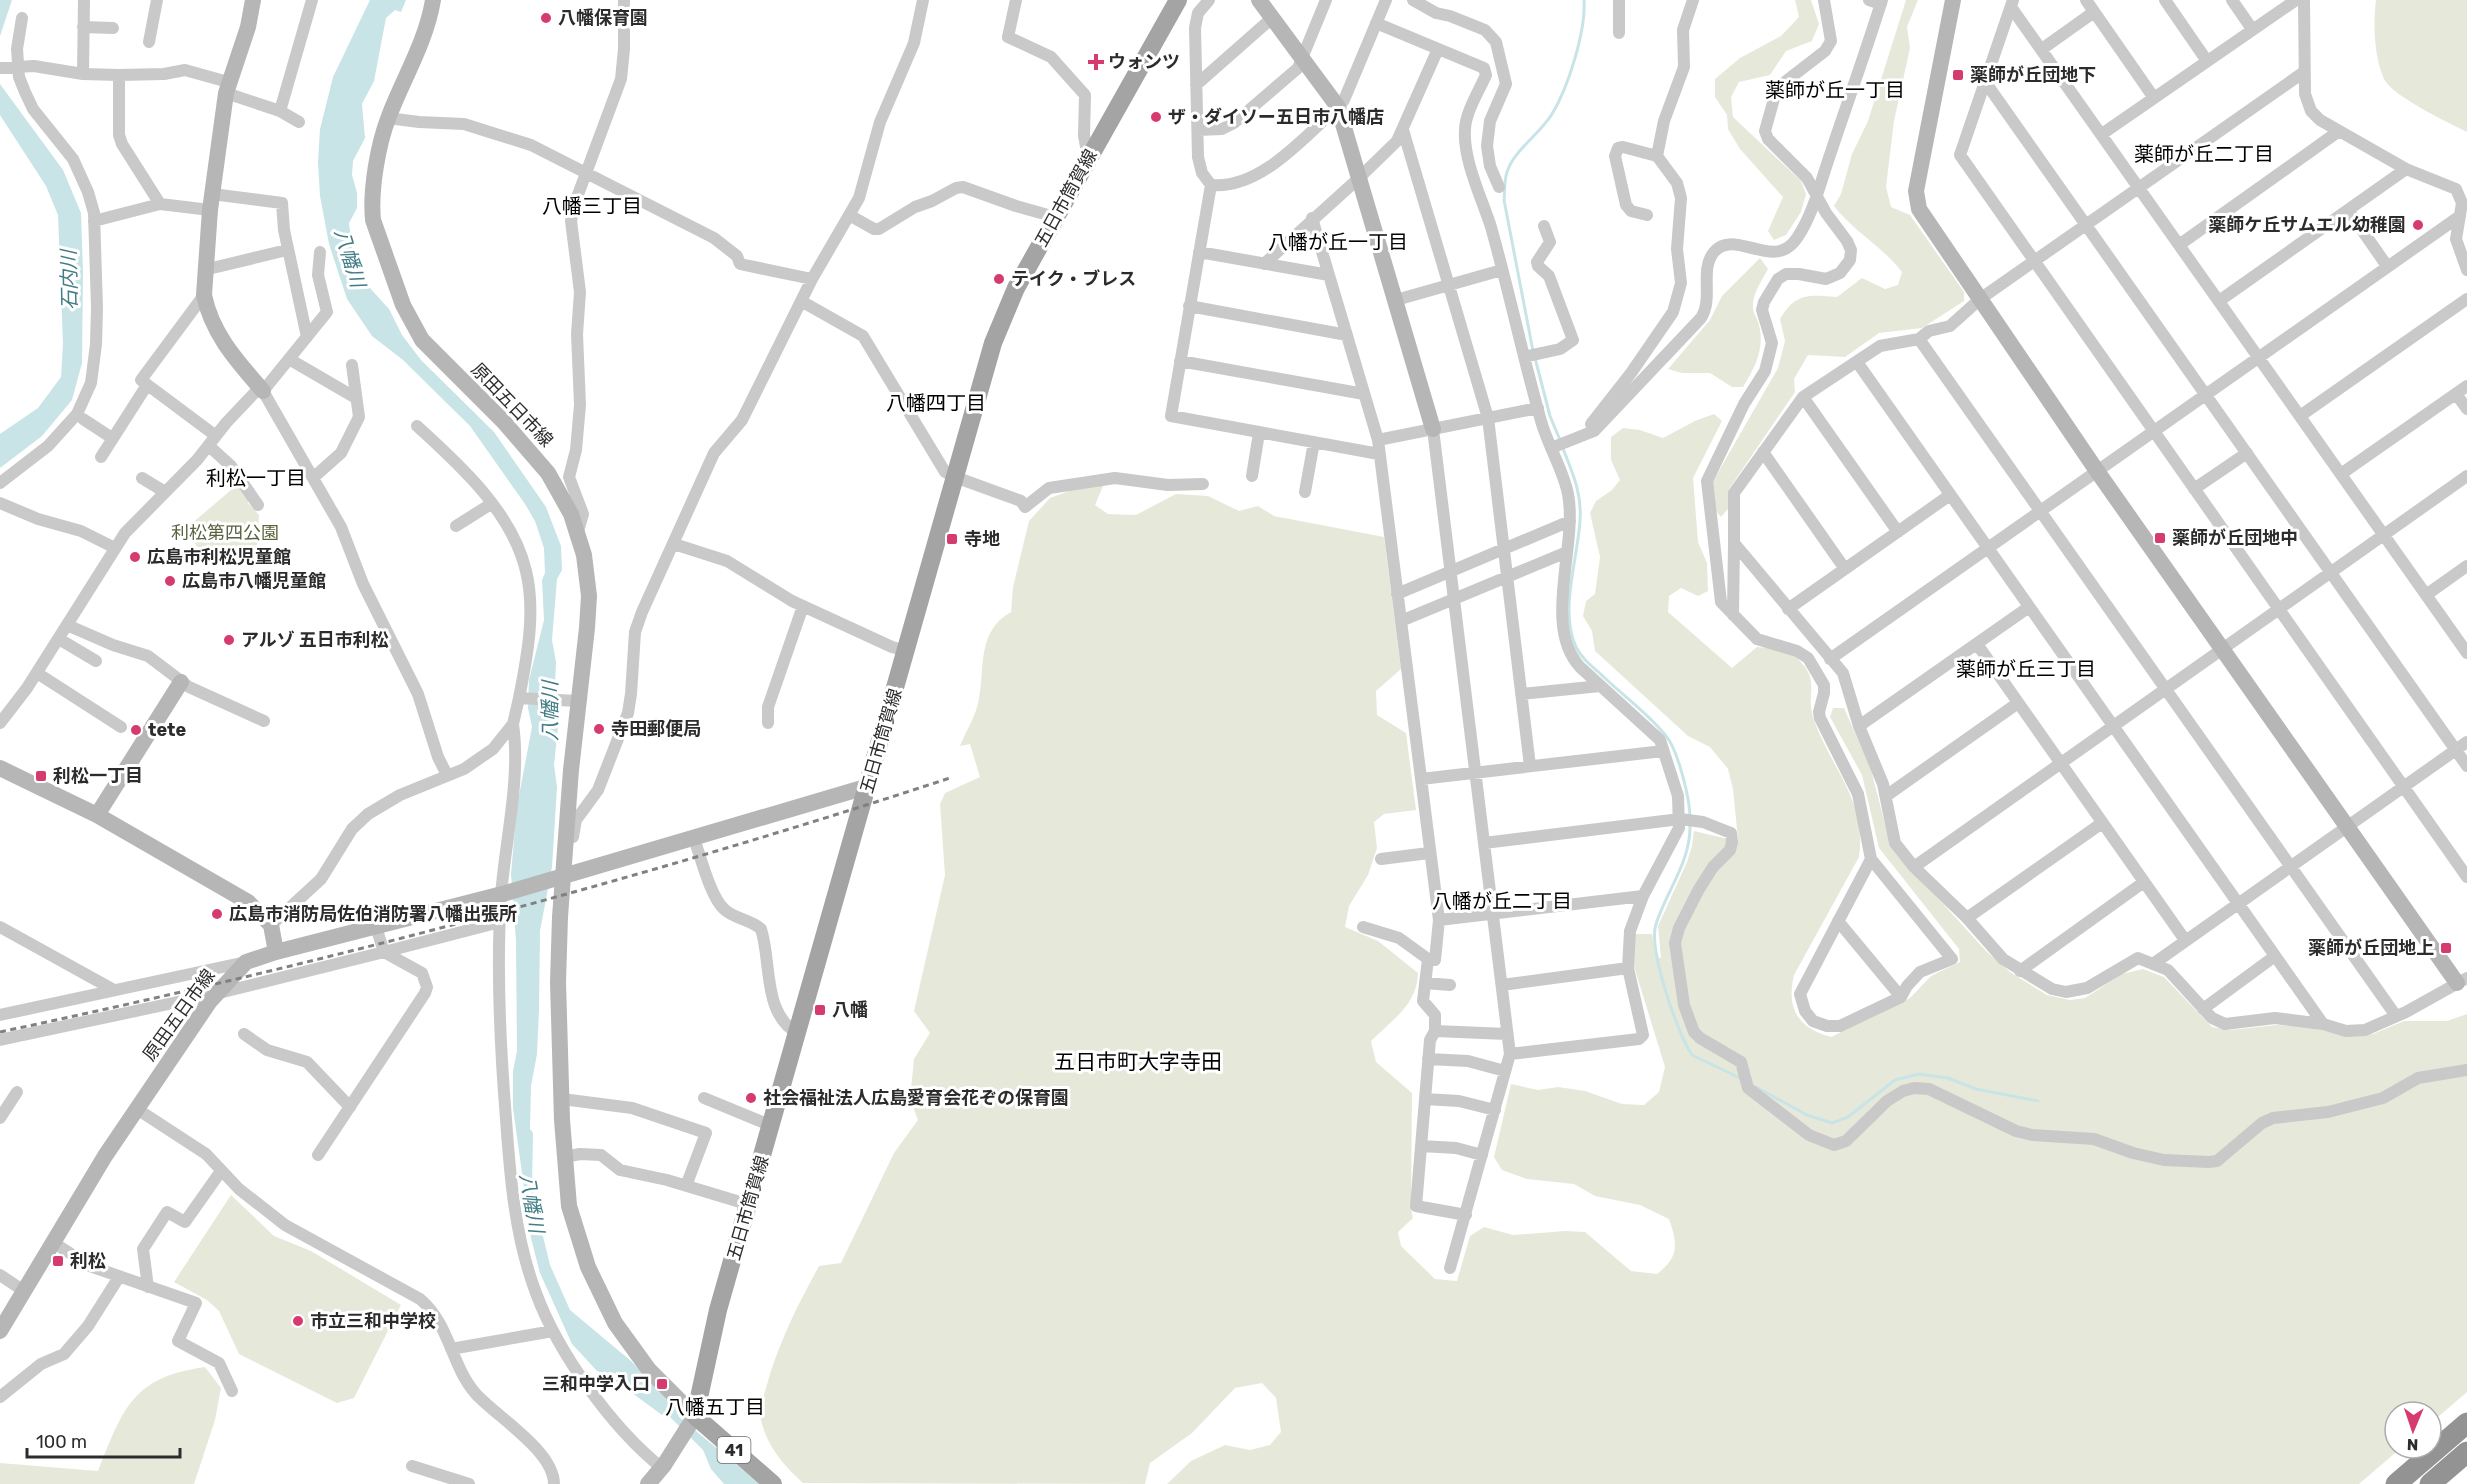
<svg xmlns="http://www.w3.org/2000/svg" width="2467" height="1484" viewBox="0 0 2467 1484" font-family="Rubik,'Noto Sans JP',sans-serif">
<rect width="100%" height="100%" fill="#fff"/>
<path fill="#e6e9da" d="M1795,0h16l8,24 -7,17 -26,10 -16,24 -31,7 -8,15 2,20 68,64 5,13 -5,18 -15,23 -12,5 -6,-9 15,-34 -43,-48 -12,-20 -1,-14 -12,-18v-18l25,-21 41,-22 18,-19z
M1906,0h12l-11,27 3,21 -16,73 -8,66 5,20 19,8 54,77v9l-42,27 -43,5 -34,24 -37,-2 -14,24 1,13 -66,97 1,18 -9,10 -5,-6 -4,-28 66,-115 7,-27 -5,-22c16,-27 29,-24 57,-22l25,-19 23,11 13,-4 4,-13c-19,-25 -49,-41 -68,-66l7,-12 11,-40 16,-33z
M2376,0h91v132c-18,-9 -75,-36 -83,-53 -10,-22 -11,-55 -8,-79z
M1760,258l8,11c-6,12 -16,24 -15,39 0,6 5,11 6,17 6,23 -4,43 -16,62h-11l-22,-14h-28l-14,-4 42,-49 12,-24z
M1714,414l8,7 -29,57 5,64 9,21 1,28 -10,5 -17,-8 -12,8 -1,16 64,56 25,-21c12,1 30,1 39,10 27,25 8,36 18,63 17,49 53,80 45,137l-65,118c-8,34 4,53 37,62l79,-39 21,-22 29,-14 -1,-13 -80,-101 -17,-73 -32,-58 3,-9h11l26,58 21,81 96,105 23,20 37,23 23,5 15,-2 37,-24 21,-5 21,8 48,50 19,3 46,-5 32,2 39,9 25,-2 31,-13h43l20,-7v378l-36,31v-11h-36v36h6l-42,36h-1192l24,-23 34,-16 25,5 20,-5 11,-13 -5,-34 -14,-15 -27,5 -43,45 -42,30 -5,21 -342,-1c-21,-19 -38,-39 -43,-68 -1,-8 4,-19 6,-27 12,-44 31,-82 53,-122l22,-3 53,-110 24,-33 -8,-21 4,-40 16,-26 -16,-22 31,-136 -5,-71 5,-11 35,-16 -10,-33 -10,2c6,-15 17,-32 19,-48 6,-32 -2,-67 32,-86l2,-25 16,-66 21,-23 33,-12h20l-8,19 13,9 28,1 40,-21 32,2 31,15 19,-5 16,10 110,21 17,132 -25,22 1,24 29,18 10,77 -32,4 -10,8 3,26 -9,27 -19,31 -4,21 33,14 40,32c-1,32 -25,46 -47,68l5,21 36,31 -1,116 2,9 -15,14 3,14 34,33 22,2 13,-45 14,-9 29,8 52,-4 20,1 46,39 26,3c22,-17 21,-29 12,-55l-29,-14 -45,-9 -21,-12 -47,-5 -25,-9 -8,-13 17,-73 27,6 20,-3 27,4 37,13 22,1 15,-13 6,-25 -32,-104 1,-29h18l4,23 5,1 -3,-32 29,-64 5,-16 2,-15 34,8 -2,8 -22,27 -27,48 -6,22 2,18 -11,-3 20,6 -3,-18 5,-21 22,-42 27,-32 5,-13 -5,-50 -5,-20 -18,-22 -22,-11 -93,-85 -3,-20 -9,-15 3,-15 9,-7 5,-37 -10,-44 6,-12 16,-11 8,-10 -9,-20v-23l12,-9 17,2 23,8 32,-17z
M238,484l10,14v5l11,12 -2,32 -26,18 -25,-9 -23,-25z
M231,1195l43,41 37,15 90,54 -47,93 -17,5 -98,-49 -20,-43 -12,-11 -33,-18z
M205,1367l16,21 -6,32 -21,64h-194v-21l98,8c25,-62 34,-94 107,-104z"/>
<path fill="#c8e4e7" d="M0,0h12l-12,36z
M370,0h36l-5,12 -6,-2 -9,8 -12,63 -12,23 3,34 -12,23 -1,14 5,18v15l-8,15 3,26 5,18 12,20 20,22 13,26 19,25 73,72 52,75 15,39 1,24 -5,9 -5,61 4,22 -1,25 6,12 -7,66 3,22 -5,80 -12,64 -1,78 -2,45 -6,32 -1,43 3,4 -1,52 9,43 9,37 20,45 61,51 48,49v7l81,67h-36l-13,-15 -8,-19 -36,-36 -5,1 -53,-39 -12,-5 -25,-27 -32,-71 -9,-35 -18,-130v-37l4,-20 -1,-110 -5,-67 6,-68 15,-79 -4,-19 1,-28 15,-60 -2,-40 3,-7 -1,-25 -9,-27 -10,-17 -55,-78 -67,-66 -31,-24 -25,-37 -18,-55 -9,-48 -2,-34 2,-33 13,-52z
M0,84l63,86 18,43 2,59 -1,91 -10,37 -30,36 -42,32v-34l38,-26 23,-31 2,-33 -5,-129 -12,-29 -46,-71z"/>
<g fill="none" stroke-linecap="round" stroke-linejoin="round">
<path stroke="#c8e4e7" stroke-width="3" d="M1533,351l-29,-151c1,-9 0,-19 3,-28 7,-22 33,-38 45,-58 16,-26 34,-83 32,-114
M1535,358l15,58 10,24
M1562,446c10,26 20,46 18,74 -2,39 -21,90 -4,127 6,13 20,22 31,33 18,17 44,36 59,56 12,14 24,63 24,82
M1690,825c1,36 -23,65 -34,99 -8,24 21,109 36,131l50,24
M1756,1087l51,28 25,8 16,-6 47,-37 23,-6 30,4 28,11 62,12"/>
<path stroke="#c9c9c9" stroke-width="12" d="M1016,0l-8,37 43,20 34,38 -1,41 4,21
M1209,0l-11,13 -3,15 3,129 4,16 9,12c49,5 93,-48 127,-78l6,-7 42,-100
M1413,0l23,13 14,3 35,14 11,12 10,42 -16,37 -3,25 3,20 9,21
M1824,0l7,41 -6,10 -48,37 -12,43 3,8 39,39 19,35 21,28 4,9 -1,10 -10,13 -14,6 -27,-5h-13l-8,5 -14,23 -2,8 10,33 -7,28 -21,33 -37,77 14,121 36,37 40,12 11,7 16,27v8l-5,19 1,6 38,76 13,65 -71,135 5,17 8,10 14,5h13l61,-29 6,-11 13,-14 32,-13 -81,-100
M1869,0l12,4
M2013,0l-53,155 507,722
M2086,0l68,98
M2165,0l42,61
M2232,0l20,29
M2304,0l1,94 6,17 9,9 86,49 50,20 6,14 -6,36 11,31
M2011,7l456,646
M1376,23l108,45 2,7c-7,16 -21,38 -21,55 -2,30 17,69 26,97 18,64 32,130 50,194 7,25 22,48 27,73 10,51 -26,132 12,173l80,73 18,56 1,32 -36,68 -13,35 -2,37 15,67 -4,4 -129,15
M83,27l30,1
M1619,33v-33
M149,42l8,-42
M2042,49l52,-37
M0,68l34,-2 49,8 36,1 45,-1 21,-4 43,12
M2304,72l-324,227 -30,27 -21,5 -10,8 -39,7 -77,51 -69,96v50l109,130 16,53 24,58 12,59 19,24 53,51 36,41 49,30 14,3 21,-4 51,-30 30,12 44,48 13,6 50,-6 48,6 23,7 19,-1 41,-18 61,-34
M83,74l1,-74
M119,75v60l3,9 38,60
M1986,83l481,683
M1196,85l76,-67
M226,93l54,18 19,11
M280,111l32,-111
M388,118l31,4 45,2 67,21 183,93 23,18 3,8 72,15
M1198,130l24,-1 12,-6 64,-55 28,-68
M1403,130l85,288 42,348
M2102,134l194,-134
M1657,156l7,-35 20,-54 -1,-37 10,-30
M1211,185l-40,231 208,38
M212,194l70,9 2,27 23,107
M2348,210l39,56
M849,215l25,14h5l36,-22 17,-6 24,-13 7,-1 53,19 39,11
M1312,218l66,222 61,480 -4,40 -7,-1 -5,42 12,14v16
M94,221l66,-17 50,6
M2179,245l160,-114
M320,252l-2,23 9,37 -64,79 78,136 22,57 55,110 20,63 9,18
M1199,252l130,23
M1264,264l95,-86 38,-37 41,-92
M204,270l83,-20
M204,295l-63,85 75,56
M1396,300l106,-30
M801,301l62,35 82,136 10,5 66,24 4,6 24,-19 66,-10 53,7 35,-1
M2219,301l187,-132
M1189,306l158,29
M1919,339l477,677
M1524,357l36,-8 13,-9 -24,-64 -11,-10 -1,-4 13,-20 -6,-16
M289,359l67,39
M1180,361l184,33
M1857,362l466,662
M2456,394l11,15
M1803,397l95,135
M2300,416l167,-117
M83,419l29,19
M1591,424l40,-51 42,-61 8,-29 -4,-34 4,-51 -4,-15 -20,-27 -34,-9 -5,1 -3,8 11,49 5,6 16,4
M417,426c43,39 95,86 109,145 10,41 1,87 -7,127
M1433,429l77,625 -60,214
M1378,440l160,-32
M209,446l22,20 27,39
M1551,448l43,-17 107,-113c13,-20 -2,-48 13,-66 21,-25 60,21 83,-14 17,-25 24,-58 34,-86 17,-51 35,-101 51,-152
M1763,452l82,117
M101,457l46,-72
M2341,474l126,-88
M1252,476l7,-43
M314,477l27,-24 18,-36 -7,-52
M142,478l23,14
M0,483l48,-37 29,-32 14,-31 5,-39 1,-36 -3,-95 -6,-21 -15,-33 -40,-50 -8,-17 -6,-15 -2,-28 5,-31
M2194,489l53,-36
M1305,492l9,-50
M0,503l38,16 43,12 34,17
M456,526l35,-22
M578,531l5,-17 -14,-37 7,-27 4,-45 -3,-71 3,-42 -9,-71 5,-21 45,-121 3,-30v-49
M674,544l53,17 65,40 100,46 15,4
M1397,594l173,-73
M2426,595l41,-29
M1788,609l162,-114
M1733,615l1,-72
M1401,621l166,-69
M67,625l46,20 35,11 41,31 75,34
M59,639l37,22
M1977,644l208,296
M1830,659l630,-443
M37,673l84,54
M1521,694l79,-8
M0,723l27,-35 98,-155 72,-73 29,-37 34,-36
M768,723v-16l35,-101
M513,724c8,55 -8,117 -12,172 -5,74 -1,149 5,223 4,58 9,119 30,174 22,60 76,135 126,175
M1859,726l170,-119
M1421,779l242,-28
M1886,796l132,-93
M573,837l3,-17 22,-30 30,-77 3,-19 4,-62 7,-20 72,-159 28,-33 70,-141 47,-81 21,-76 34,-79 9,-43
M694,839c7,18 16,57 30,70 10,10 26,10 37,20 11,34 1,86 38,105
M1484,843l196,-24 23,3 28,11 1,9 -2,8 -17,17 -14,22 -20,39 -4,15 9,62 10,27 6,6 41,24 7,26 61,47 25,10 12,-4 41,-40 16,-10 11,-3 15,1 87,42 16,4 62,4 39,14 31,7 45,2 8,-1 45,-38 11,-5 55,-6 55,-14 35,-20 49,-8
M1381,859l48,-6
M1914,867l553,-391
M1967,918l135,-95
M1439,920l204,-24
M1838,921l63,76
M271,925l50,-46 31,-50 16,-15 32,-19 64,-26 29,-20 20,-25 6,-26 59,3
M0,927l114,63
M1363,927l36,11 29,21
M384,952l116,-30
M2153,964l314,-222
M2020,971l124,-89
M1425,983l25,2
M1502,985l126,-17
M2203,1009l72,-53
M0,1015l246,-53
M244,1034l23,16 40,12 43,45
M0,1040l215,-46 169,-42 -8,-25
M1428,1059l40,2 37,10
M704,1098l68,28
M562,1099l70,9 74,25 -20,53
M1425,1099l34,2 36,9
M137,1109l69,45 33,35 46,36 135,74c30,25 31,67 56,95 21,23 78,57 78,90
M0,1118l17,-26
M1421,1146l35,2 26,7
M318,1155l107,-162 2,-6 -5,-14 -38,-21
M565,1157l15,-3 21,1 19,15 47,10 83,25
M1466,1215l-50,-9 14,-166 5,-9 72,3
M54,1243l36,23 106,37 -18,38 41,22 13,28
M0,1275l24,16
M148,1287l-5,-38 24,-37 18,10 36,-51
M451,1349l102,-18
M0,1397l41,-33 23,-10 24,-28 31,-49
M412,1466l57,18"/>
<path stroke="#b6b6b6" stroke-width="16" d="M253,0l-5,27 -22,66 -16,117 -6,85c8,39 33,66 59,96
M433,0c-7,42 -29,77 -44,116 -11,28 -19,74 -16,104l30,85 19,35 81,81 45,52 23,41 13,41 5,41 -2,32 -16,142 -11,147 -2,65 4,138 7,86 19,61 27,56 34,47 46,46 -31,49 -16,19
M1259,0l79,107 95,322
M1953,0l-37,191 3,18 178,262 360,512
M0,768l97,47 151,87 23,23 5,27
M97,815l84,-133
M0,1331l105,-175 105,-155 36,-39 30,-10 230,-59 363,-107"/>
<path stroke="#a4a4a4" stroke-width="18" d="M773,1484l-78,-68 23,-106 275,-967 23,-55 162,-288"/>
<path stroke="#939393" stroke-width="21" d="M2396,1484l71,-61
M2430,1484l37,-32"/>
<path stroke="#818181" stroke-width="3" stroke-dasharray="6 4.5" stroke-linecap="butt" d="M0,1032c322,-68 640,-152 953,-255"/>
</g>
<g fill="#d63b70" stroke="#fff" stroke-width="2">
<circle cx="546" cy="18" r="6"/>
<path d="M1093 53h6v6h6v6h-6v6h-6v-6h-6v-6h6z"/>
<rect x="1952" y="69" width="12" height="12" rx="3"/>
<circle cx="1156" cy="117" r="6"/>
<circle cx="2418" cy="225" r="6"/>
<circle cx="999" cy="279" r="6"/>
<rect x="2154" y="532" width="12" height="12" rx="3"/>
<rect x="946" y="533" width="12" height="12" rx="3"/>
<circle cx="135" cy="557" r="6"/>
<circle cx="170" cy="581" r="6"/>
<circle cx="229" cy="640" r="6"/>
<circle cx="599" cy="729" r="6"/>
<circle cx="136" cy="730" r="6"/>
<rect x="35" y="770" width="12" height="12" rx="3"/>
<circle cx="217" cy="914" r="6"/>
<rect x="2440" y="942" width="12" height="12" rx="3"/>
<rect x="814" y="1004" width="12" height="12" rx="3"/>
<circle cx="751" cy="1098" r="6"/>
<rect x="52" y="1255" width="12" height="12" rx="3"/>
<circle cx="298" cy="1321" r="6"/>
<rect x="656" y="1378" width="12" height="12" rx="3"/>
</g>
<g text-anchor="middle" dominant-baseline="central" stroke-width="6" stroke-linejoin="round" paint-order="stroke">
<rect fill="#fff" stroke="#6b6b6b" stroke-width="1.5" x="717.5" y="1437" width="33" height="26" rx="4.5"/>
<g font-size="16" font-weight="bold" fill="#2c2c2c">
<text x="734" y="1450">41</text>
</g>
<g font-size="18" font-weight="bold" fill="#2c2c2c" stroke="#fff" text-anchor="start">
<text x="558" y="18">八幡保育園</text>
<text x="1108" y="62">ウォンツ</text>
<text x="1970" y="75">薬師が丘団地下</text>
<text x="1168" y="117">ザ・ダイソー五日市八幡店</text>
<text x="2406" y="225" text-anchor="end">薬師ケ丘サムエル幼稚園</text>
<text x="1011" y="279">テイク・ブレス</text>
<text x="2172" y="538">薬師が丘団地中</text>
<text x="964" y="539">寺地</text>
<text x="147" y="557">広島市利松児童館</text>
<text x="182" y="581">広島市八幡児童館</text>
<text x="241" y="640">アルゾ 五日市利松</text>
<text x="611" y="729">寺田郵便局</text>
<text x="148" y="730">tete</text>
<text x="53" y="776">利松一丁目</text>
<text x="229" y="914">広島市消防局佐伯消防署八幡出張所</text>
<text x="2434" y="948" text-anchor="end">薬師が丘団地上</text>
<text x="832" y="1010">八幡</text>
<text x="763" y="1098">社会福祉法人広島愛育会花ぞの保育園</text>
<text x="70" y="1261">利松</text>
<text x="310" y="1321">市立三和中学校</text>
<text x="650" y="1384" text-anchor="end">三和中学入口</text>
</g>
<g font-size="18" fill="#2c2c2c" stroke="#fff">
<text transform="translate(1066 198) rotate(-61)">五日市筒賀線</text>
<text transform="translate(512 405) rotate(46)">原田五日市線</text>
<text transform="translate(881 741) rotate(-74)">五日市筒賀線</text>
<text transform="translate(179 1015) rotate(-54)">原田五日市線</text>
<text transform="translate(748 1208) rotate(-74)">五日市筒賀線</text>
</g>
<g font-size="18" fill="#59633e" stroke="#fff">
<text x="225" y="533">利松第四公園</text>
</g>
<g font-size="20" fill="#000" stroke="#fff">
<text x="1835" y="90">薬師が丘一丁目</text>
<text x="2204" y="154">薬師が丘二丁目</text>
<text x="592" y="206">八幡三丁目</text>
<text x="1338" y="242">八幡が丘一丁目</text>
<text x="936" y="403">八幡四丁目</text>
<text x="256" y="478">利松一丁目</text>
<text x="2026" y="669">薬師が丘三丁目</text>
<text x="1502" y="901">八幡が丘二丁目</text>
<text x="715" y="1407">八幡五丁目</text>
</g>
<g font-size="20" font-style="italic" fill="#427e86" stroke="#fff">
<text transform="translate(350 258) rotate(73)">八幡川</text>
<text transform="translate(69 280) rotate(-91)">石内川</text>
<text transform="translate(550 711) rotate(-90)">八幡川</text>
<text transform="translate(532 1203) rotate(80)">八幡川</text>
</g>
<g font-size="21" fill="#000" stroke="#fff">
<text x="1138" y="1061">五日市町大字寺田</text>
</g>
</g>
<g transform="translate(2413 1430) rotate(182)"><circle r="28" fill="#ffffff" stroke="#ababab" stroke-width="1.5"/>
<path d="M0-4.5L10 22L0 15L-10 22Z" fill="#d63b70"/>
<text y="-9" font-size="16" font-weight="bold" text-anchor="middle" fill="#2c2c2c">N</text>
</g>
<path d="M27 1448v9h153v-9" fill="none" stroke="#2c2c2c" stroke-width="3"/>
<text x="36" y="1448" font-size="18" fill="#2c2c2c" stroke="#ffffff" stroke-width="4.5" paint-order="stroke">100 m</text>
</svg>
